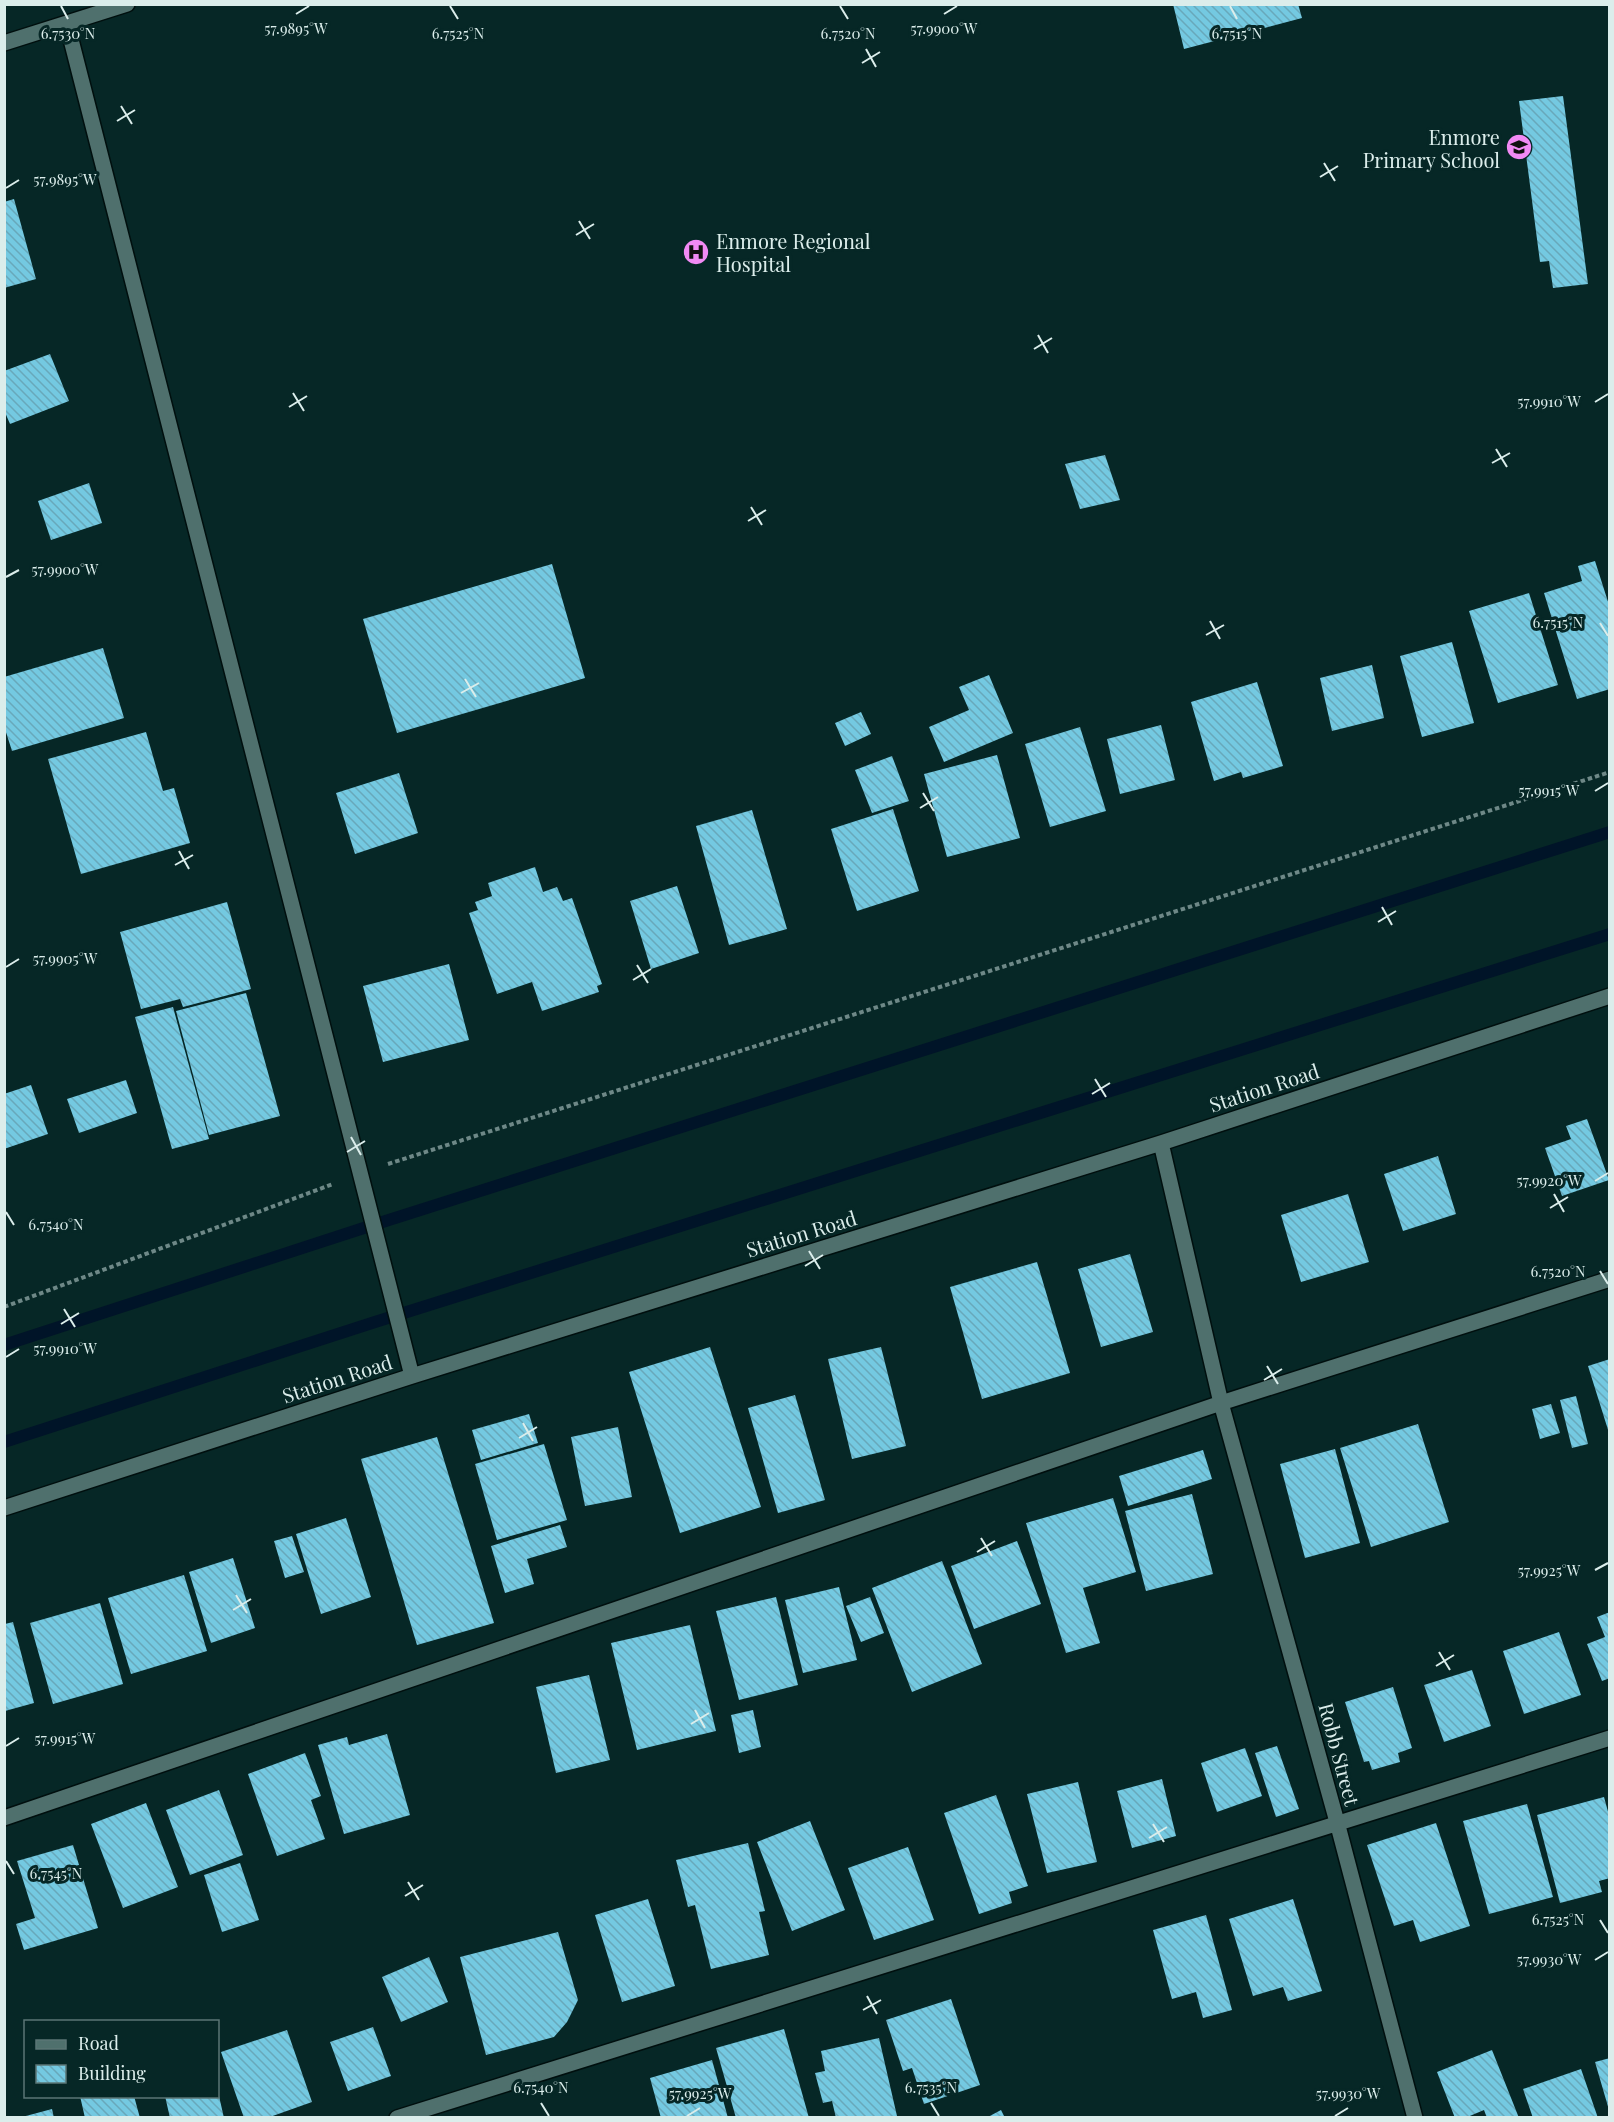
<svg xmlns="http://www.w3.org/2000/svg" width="1614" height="2122" viewBox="0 0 1614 2122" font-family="'Playfair Display',serif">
<defs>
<pattern id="building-back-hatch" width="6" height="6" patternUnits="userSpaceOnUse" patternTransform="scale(1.5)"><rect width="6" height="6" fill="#74c9e1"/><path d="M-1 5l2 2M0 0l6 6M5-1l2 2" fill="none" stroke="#68a8ba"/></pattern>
</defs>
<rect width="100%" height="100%" fill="#062726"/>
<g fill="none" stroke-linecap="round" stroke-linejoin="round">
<path stroke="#001428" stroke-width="12" d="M4,1345l369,-120 1237,-393
M4,1442l371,-120 1235,-388"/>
</g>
<path fill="url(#building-back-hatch)" d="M1173,4h125l4,14 -118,31z
M1563,96l25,188 -35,4 -4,-27 -9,1 -21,-161z
M14,199l22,80 -32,9v-86z
M50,354l19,47 -59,23 -6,-14v-39z
M1105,455l15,45 -40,9 -15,-45z
M89,483l13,40 -51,17 -13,-39z
M1595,561l15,47v81l-33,10 -33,-106 38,-12 -4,-15z
M552,564l33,114 -188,55 -34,-114z
M1529,593l29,92 -60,18 -29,-92z
M1452,642l22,81 -52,14 -22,-81z
M103,648l21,70 -112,33 -8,-25v-49z
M1372,665l12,53 -52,13 -12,-53z
M989,675l24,58 -69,29 -15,-35 40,-17 -10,-23z
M1257,682l26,84 -40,12 -2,-6 -27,9 -23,-79z
M861,712l10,22 -26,12 -10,-23z
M1161,725l14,55 -55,14 -13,-55z
M1080,727l26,84 -56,16 -25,-83z
M146,732l17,59 11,-3 16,55 -109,31 -33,-115z
M997,755l23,83 -73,19 -23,-83z
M892,756l17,45 -37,12 -17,-43z
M399,773l19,60 -63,21 -19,-61z
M893,809l26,82 -62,20 -26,-82z
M752,810l35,119 -58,16 -33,-119z
M535,867l8,25 14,-5 6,14 9,-3 30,86 -5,2 2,6 -57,19 -10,-29 -35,12 -28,-81 9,-3 -3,-8 17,-6 -4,-13z
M677,886l22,67 -48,16 -21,-68z
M227,902l24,87 -68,18 -3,-8 -39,10 -21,-77z
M449,964l20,76 -86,22 -20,-76z
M246,993l34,123 -71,19 -33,-124z
M173,1007l36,132 -37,10 -37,-132z
M126,1080l11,33 -58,20 -12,-34z
M31,1085l17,49 -44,15v-55z
M1587,1119l22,61 -47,16 -17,-48 26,-9 -5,-13z
M1438,1156l18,58 -53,17 -19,-57z
M1348,1194l21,68 -68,20 -20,-67z
M1130,1254l23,78 -52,15 -23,-78z
M1037,1262l33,111 -88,26 -32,-112z
M710,1347l51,160 -81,26 -51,-161z
M881,1347l25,99 -54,13 -24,-100z
M1610,1359v73l-1,1 -21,-67z
M795,1395l30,105 -47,13 -30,-105z
M1576,1396l12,48 -16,4 -12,-48z
M1551,1404l9,29 -20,6 -8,-30z
M529,1414l9,29 -57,17 -9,-30z
M1418,1424l31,98 -78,25 -31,-99z
M618,1427l14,70 -47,9 -14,-69z
M437,1437l57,186 -77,22 -56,-186z
M544,1444l23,76 -70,20 -22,-76z
M1335,1449l25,94 -55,15 -25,-94z
M1203,1450l9,29 -84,27 -9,-30z
M1192,1494l21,80 -67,17 -21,-80z
M1113,1498l23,74 -53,16 17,55 -34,10 -40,-130z
M346,1518l25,79 -50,17 -25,-80z
M560,1525l7,22 -40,12 7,25 -29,9 -14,-47z
M292,1536l12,36 -19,6 -11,-37z
M1017,1541l24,63 -67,25 -23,-63z
M233,1558l22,70 -44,15 -22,-71z
M942,1561l40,103 -70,28 -40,-104z
M184,1575l23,76 -76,23 -23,-76z
M839,1587l18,73 -54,13 -18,-73z
M776,1597l22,88 -59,15 -23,-89z
M870,1597l14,36 -23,9 -15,-36z
M100,1603l23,81 -70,20 -23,-81z
M1610,1612v66l-8,3 -15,-37 18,-7 -8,-20z
M13,1622l21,81 -29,8v-87z
M690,1625l26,106 -79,19 -26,-107z
M1559,1632l22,63 -57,19 -21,-63z
M1472,1670l19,56 -47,16 -20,-57z
M589,1675l21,85 -54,13 -20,-86z
M1393,1687l19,61 -14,5 2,9 -28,8 -3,-9 -5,1 -19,-60z
M753,1710l8,37 -22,6 -8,-38z
M387,1734l23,81 -66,19 -26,-89 29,-8 2,8z
M1277,1746l22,63 -23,8 -21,-64z
M1245,1748l17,48 -45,16 -16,-49z
M305,1753l16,43 -10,4 14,39 -48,17 -29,-82z
M1162,1779l14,57 -44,12 -15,-57z
M1078,1782l19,80 -50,11 -20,-79z
M219,1790l24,65 -53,20 -24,-65z
M996,1795l32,91 -19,6 3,11 -33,11 -35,-101z
M1604,1797l6,22v59l-11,3 3,11 -42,11 -23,-88z
M146,1803l32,84 -55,21 -32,-84z
M1527,1804l26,93 -64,17 -26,-93z
M810,1821l35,89 -53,21 -35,-89z
M1436,1823l34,103 -50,16 -7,-22 -19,6 -27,-81z
M748,1843l17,68 -6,1 10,43 -58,14 -16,-64 -7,2 -12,-47z
M73,1845l25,83 -74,22 -8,-26 19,-6 -18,-57z
M908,1847l26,73 -60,20 -26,-72z
M240,1863l19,57 -37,12 -18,-57z
M648,1899l27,87 -53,16 -27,-87z
M1293,1899l29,92 -34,10 -5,-14 -30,9 -24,-77z
M1206,1915l26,95 -29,8 -7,-26 -24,7 -19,-69z
M558,1932l20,68 -11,22 -13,15 -68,18 -26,-98z
M429,1957l19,45 -47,20 -19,-45z
M951,1999l29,86 -56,19 -12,-36 -9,3 -17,-51z
M373,2027l18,49 -43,15 -18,-49z
M784,2029l25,89h-73l-20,-70z
M287,2030l25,72 -45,16h-23l-23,-66z
M879,2038l18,78 -61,2 -4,-17 -9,2 -8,-30 10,-2 -4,-20z
M1492,2050l27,68h-32l-3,-8 -19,8h-10l-18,-46z
M1610,2058v52h-1l-14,-48z
M712,2060l16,58h-67l-11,-40z
M1581,2069l17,49h-65l-10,-29z
M80,2096h54l6,22h-55z
M165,2096h54l5,22h-54z
M52,2109l2,9h-32v-1z
M1001,2110l4,8h-19z"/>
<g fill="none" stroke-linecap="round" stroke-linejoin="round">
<g stroke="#000f0e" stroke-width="18">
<path id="minor" d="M67,24l345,1352
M4,43l123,-39
M1161,1143l60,260 116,419 78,296
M4,1508l408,-132 749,-233 449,-147
M4,1818l1217,-415 389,-124
M397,2118l1213,-380"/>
</g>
<path stroke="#6e8887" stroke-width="4" stroke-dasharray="4.5 3" stroke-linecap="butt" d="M388,1164l1222,-392
M4,1307l329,-123"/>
<use href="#minor" stroke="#4f706d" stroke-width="15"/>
</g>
<path fill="none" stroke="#dbedeb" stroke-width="2" d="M61,6l7,13M450,6l8,13M840,6l8,13M1230,6l7,13M296,14l13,-8M944,14l13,-8M866,49l10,18M862,63l18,-11M121,106l11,18M117,121l18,-11M1324,163l11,18M1320,177l18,-11M6,188l13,-8M579,221l11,18M576,235l18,-11M1038,335l10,18M1034,349l18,-11M293,393l11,18M1595,402l13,-8M289,407l18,-11M1496,449l11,18M1492,463l18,-10M751,507l11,18M748,521l18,-11M6,577l13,-7M1210,621l10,18M1600,623l8,13M1206,635l18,-10M465,679l11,18M461,693l18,-10M1595,791l13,-8M923,793l11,18M920,808l18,-11M179,851l10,18M175,865l18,-10M1382,907l10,18M1378,922l18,-11M637,965l11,18M6,967l13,-8M633,980l18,-11M1095,1079l11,18M1092,1094l18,-11M351,1137l10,18M347,1152l18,-11M1595,1181l13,-8M1554,1194l10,18M1550,1208l18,-11M6,1212l8,13M809,1251l11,18M805,1266l18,-11M1600,1271l8,13M64,1309l11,18M61,1324l18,-11M6,1357l13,-8M1267,1366l11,18M1264,1380l18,-11M523,1423l10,18M519,1438l18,-11M981,1538l11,18M977,1552l18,-11M1595,1570l13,-7M236,1595l11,18M233,1610l18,-11M1439,1652l11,18M1436,1666l18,-11M695,1710l10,18M691,1724l18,-11M6,1746l13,-8M1153,1824l11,18M1149,1838l18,-11M6,1861l8,13M408,1882l11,18M405,1896l18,-11M1600,1920l8,13M1595,1960l13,-8M867,1996l10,18M863,2010l18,-10M541,2103l8,13M931,2103l8,13M687,2116l13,-8M1335,2116l13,-8"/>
<defs>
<g id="school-disc" transform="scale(1.35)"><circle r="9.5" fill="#f18af4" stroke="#062726"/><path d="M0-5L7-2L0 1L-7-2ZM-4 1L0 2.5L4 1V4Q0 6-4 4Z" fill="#111"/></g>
<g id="hospital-disc" transform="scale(1.35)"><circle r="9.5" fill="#f18af4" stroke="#062726"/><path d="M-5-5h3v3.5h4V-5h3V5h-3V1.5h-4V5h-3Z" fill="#111"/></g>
</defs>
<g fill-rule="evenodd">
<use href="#school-disc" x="1519" y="147"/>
<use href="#hospital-disc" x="696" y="252"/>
</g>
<g text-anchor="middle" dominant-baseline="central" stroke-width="6" stroke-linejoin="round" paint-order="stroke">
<g font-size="20" fill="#dbedeb" stroke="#062726" text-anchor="end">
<text x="1500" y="136">Enmore<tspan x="1500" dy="23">Primary School</tspan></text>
<text x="716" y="240" text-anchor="start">Enmore Regional<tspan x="716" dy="23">Hospital</tspan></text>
</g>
<g font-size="20" fill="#dbedeb" stroke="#062726">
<text transform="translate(1264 1087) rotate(-18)">Station Road</text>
<text transform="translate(801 1233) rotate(-17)">Station Road</text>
<text transform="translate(337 1378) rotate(-18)">Station Road</text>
<text transform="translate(1340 1754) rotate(75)">Robb Street</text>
</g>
</g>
<g font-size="15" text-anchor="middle" fill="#dbedeb" stroke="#062726" stroke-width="6" stroke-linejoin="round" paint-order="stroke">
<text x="296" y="34">57.9895°W</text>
<text x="944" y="34">57.9900°W</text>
<text x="68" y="39">6.7530°N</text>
<text x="458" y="39">6.7525°N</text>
<text x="848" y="39">6.7520°N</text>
<text x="1237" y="39">6.7515°N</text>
<text x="65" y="185">57.9895°W</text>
<text x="1549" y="407">57.9910°W</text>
<text x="65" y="575">57.9900°W</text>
<text x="1558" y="628">6.7515°N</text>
<text x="1549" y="796">57.9915°W</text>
<text x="65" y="964">57.9905°W</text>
<text x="1549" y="1186">57.9920°W</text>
<text x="56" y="1230">6.7540°N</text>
<text x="1558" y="1277">6.7520°N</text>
<text x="65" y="1354">57.9910°W</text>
<text x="1549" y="1576">57.9925°W</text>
<text x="65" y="1744">57.9915°W</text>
<text x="56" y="1879">6.7545°N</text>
<text x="1558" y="1925">6.7525°N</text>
<text x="1549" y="1965">57.9930°W</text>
<text x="541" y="2093">6.7540°N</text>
<text x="931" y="2093">6.7535°N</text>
<text x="700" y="2099">57.9925°W</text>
<text x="1348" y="2099">57.9930°W</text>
</g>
<rect width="1614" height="2122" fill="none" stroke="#dbedeb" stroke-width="12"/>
<rect x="24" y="2020" width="195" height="78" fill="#062726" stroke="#5b7675" stroke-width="1.5"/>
<rect x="36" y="2040" width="30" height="9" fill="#4f706d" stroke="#5b7675" stroke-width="1.5"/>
<text x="78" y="2050" font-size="18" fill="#dbedeb">Road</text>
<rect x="36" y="2065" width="30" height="18" fill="url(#building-back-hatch)" stroke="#5b7675" stroke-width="1.5"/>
<text x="78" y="2080" font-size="18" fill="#dbedeb">Building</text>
</svg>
